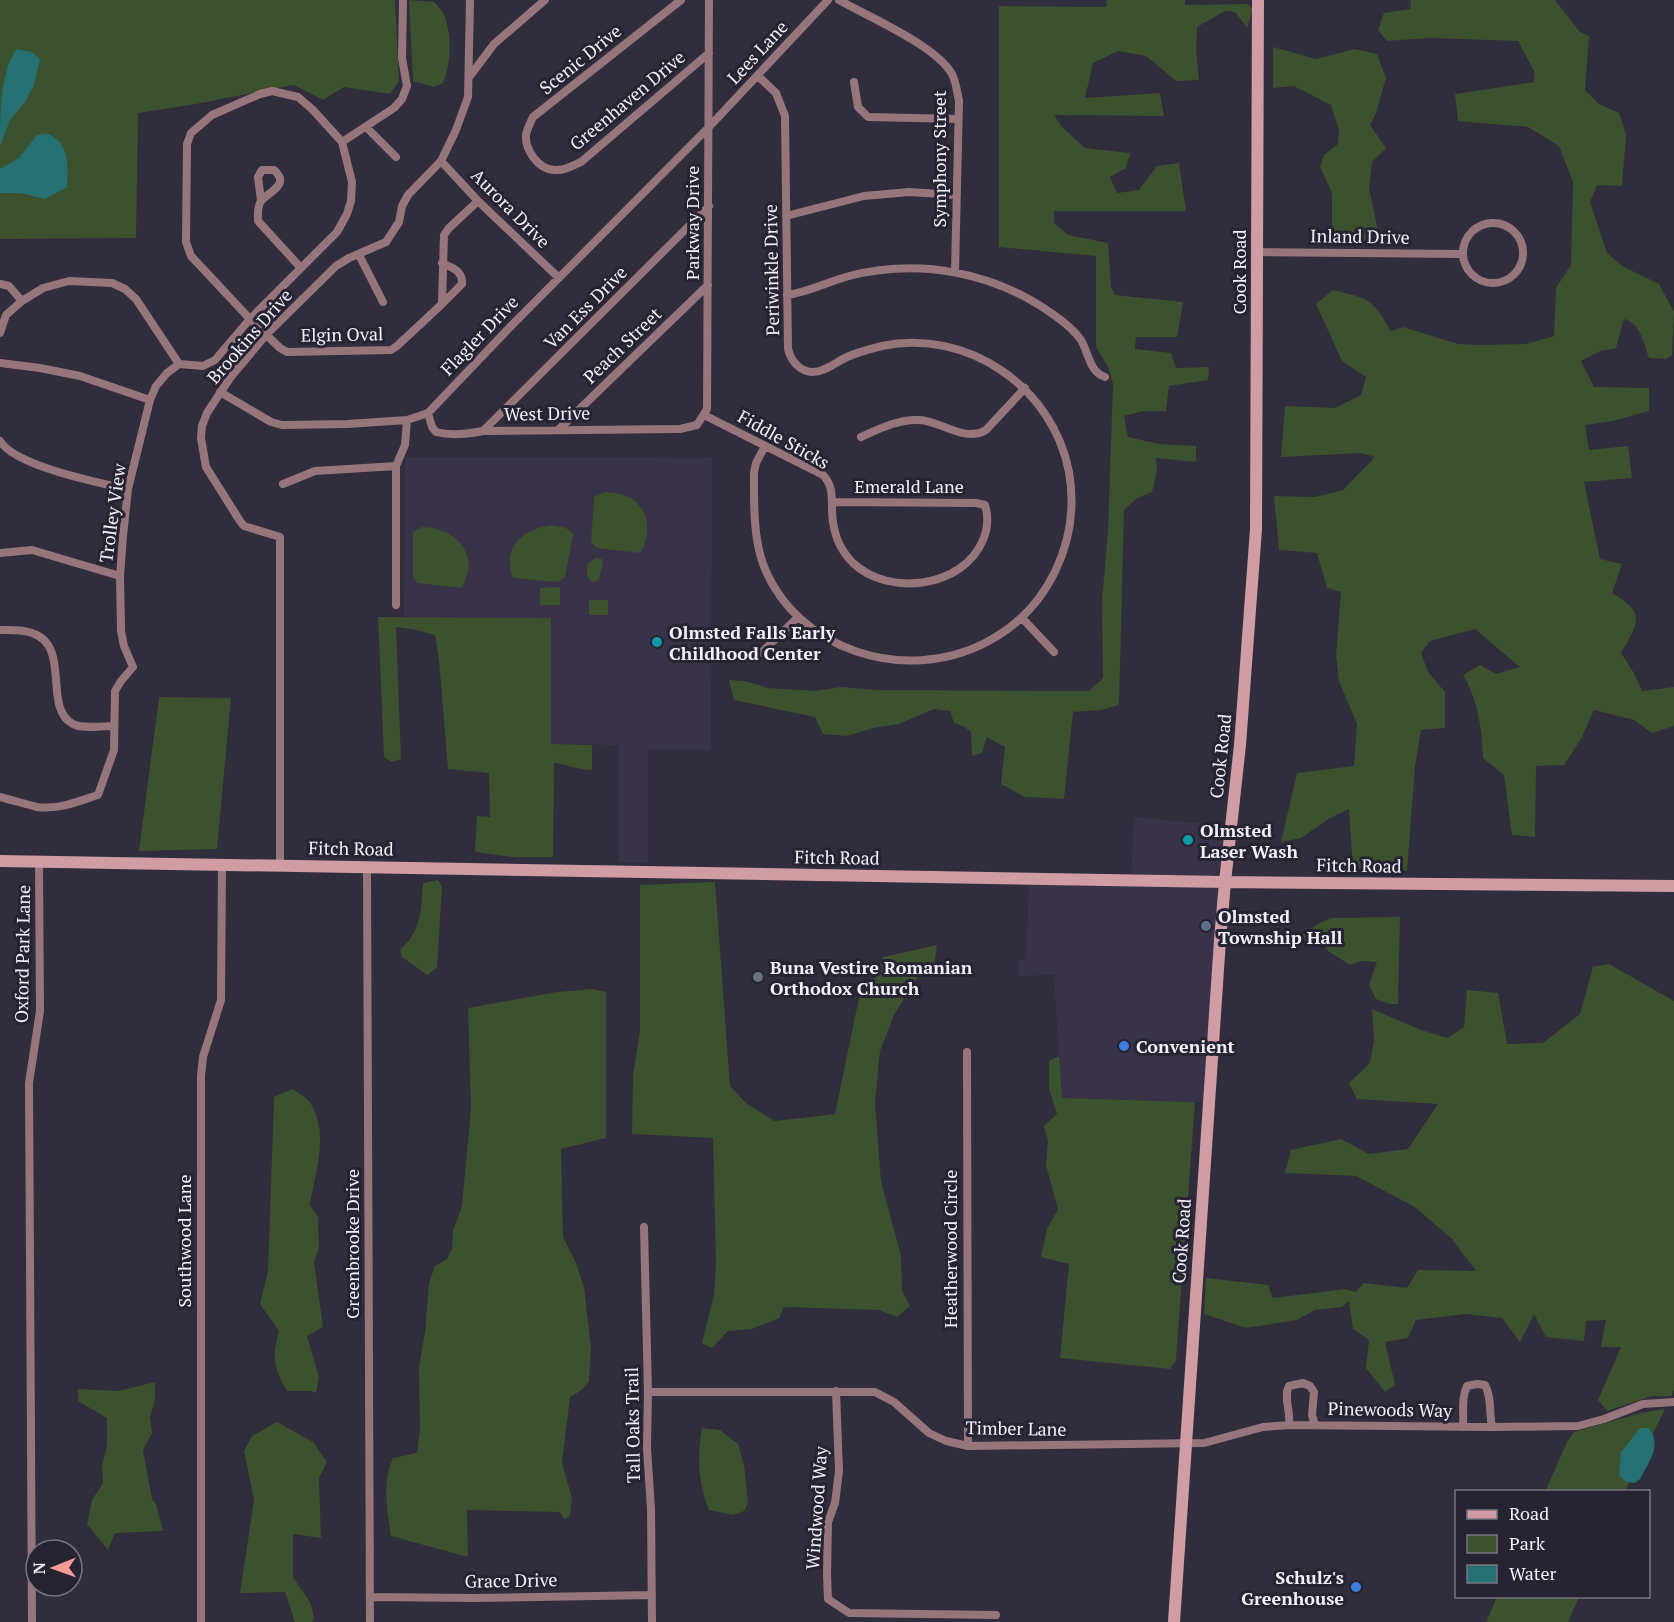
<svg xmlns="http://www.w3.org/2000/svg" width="1674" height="1622" viewBox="0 0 1674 1622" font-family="'PT Serif',serif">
<rect width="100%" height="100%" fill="#302d3d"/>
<path fill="#383349" d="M405,457l307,1 -1,292h-63v113l-29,-1v-117l-68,-1v-125l-147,-1z
M1134,817l95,9 -6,34 -6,13 -12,4 -74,-3z
M1029,882l191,5 -14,215 -145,-4 -7,-123 -35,1v-16l7,-2z"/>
<path fill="#3c512d" d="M0,0h395l4,81 -9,13 -46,-7 -21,13 -29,-15 -98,19 -58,9 -2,125 -136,1z
M409,0l25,2c4,4 9,10 11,15 7,21 6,47 -2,66l-9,4 -21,-6z
M1107,0h78v5l62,-1 6,5 -6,19 -12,-16 -10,-1 -28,16 -1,23 3,30 -23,1 -30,-25 -28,-5 -25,12 -8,35 75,-5 4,23 -110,-1 8,12 23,21 45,5 -4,15 -16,9 7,16 22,-3 18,-24 22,-3 7,48h-132v12l14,12 40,8 3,44 4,8 68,7 -6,35h-41l-1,12 36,4 5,15 33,-1 -1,13 -39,6 -3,25h-23l-19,5 4,21 31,7 37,2v16l-40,-4 1,12 -5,22 -15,6 -13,12 -5,195 -18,5 -28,2 -9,87 -39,-2 -24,-13 4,-37 -18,-10 -5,16 -10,3 -1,-24 -8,-6 -9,-3 -4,-12 -16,-2 -35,15 -26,4 -26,8 -24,-2 -8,-17 -81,-17 -5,-20 15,1 25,7 46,3 26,-4 36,3 212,1 14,-13 -1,-77 6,-70 5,-147 -4,-15 -13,-22v-91l-97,-9v-241l107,1z
M1411,0h144l25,32 9,4 -4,54 14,14 20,9 7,22 -4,51 -25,-1 -7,17 17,51 15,13 37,18 15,28 -2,43 -6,4 -17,-1c-5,-15 -9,-35 -25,-39l-8,29 -16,3 -19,10 13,26 55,1v23l-36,10 -28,4 4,25 39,-4 4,32 -48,4 16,77 22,5 -10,29c35,20 26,30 9,60l13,20 8,18 32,-4v39l-22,7 -18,-13 -40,-10 -13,29 -17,26 -28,1 -1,71 -23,-2 -8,-60 -21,-17c-1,-29 -5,-58 -20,-83l17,-10 16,9 24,-7 -45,-38 -45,12 -9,12 7,19 17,20v36l-24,2 -6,37 -8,104 -54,-3 -4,-59 -19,9 -29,20 -20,4 16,-69 57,-7 3,-42 -18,-43 -3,-25 5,-64 -14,-4 -10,-35 -38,-3 -5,-54 41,1 28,-7 32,-33 -14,-4 -80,4 4,-51 50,2 26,-13 5,-18 -24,-16 -26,-57 17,-14c36,9 39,8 58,41l12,-4 55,17 20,1 49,-1 27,-8 2,-48 15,-23 2,-83 -14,-36 -31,-19 -70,-6 -3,-27 79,-12v-11l-16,-30 -88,-3 -43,3 -9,-11 6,-17 26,-4z
M1273,47l43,12 38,-10 23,5 9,24 -10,35 -6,12 16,23 -14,14 -3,26 11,53 -48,-2v-46l-12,-26 4,-12 14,-11 1,-14 -8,-25 -37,-19 -21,2z
M605,492c8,1 17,1 24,5 21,11 23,39 11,56l-43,-5 -6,-6 3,-45z
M552,525l14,3 7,6 -8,43 -7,5 -45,-4c-12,-31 10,-49 39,-53z
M422,527c34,0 60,29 39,61l-44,-5 -4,-6v-45z
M595,558l7,1 1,9 -2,2 -2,10 -7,2 -5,-5v-12z
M560,587v18h-20v-17z
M589,600h19v15h-19z
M378,617l173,1v126l41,1v25c-16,0 -24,-6 -38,-7l-1,94h-42l-36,-5 2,-36 13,1 -1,-44 -41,-4 -9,-109 -4,-25 -18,-5 -21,-3 5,132 -9,3 -8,-5z
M159,697l72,1 -14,151 -78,2z
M438,880l4,7 -5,81 -10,7 -25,-18 -2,-7c22,-20 21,-39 23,-67z
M715,882l15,204 17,18 28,17 60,-7 26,-126 14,-10 8,-21 54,-12 -4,30 -15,1 -24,39 -14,36 -5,52 6,78 20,75 1,35 8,15 -13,11 -18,-7 -95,-3 -5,11 -27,11 -24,2 -16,17 -10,-5 12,-48 2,-32 -3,-125 -81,-4 1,-58 7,-46v-145z
M1400,917l-2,87h-9l-13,-5 -7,-14 8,-23 -16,-1 -11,4 -22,-14 -8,-11 -13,4 -5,-9 19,-13 11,-4z
M1609,964l65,37v389l-3,6h-19l-45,15 -9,-11 23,-53h-20l5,-27 -20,1 -2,20 -38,-4 -12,-23 -14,28 -18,-24 -36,-4 -50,6 -8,18 -23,4 10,43 -10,7 -19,-24 3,-28 -16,-11 -4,-28 -7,6 -27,3 -18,10 -51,8 -42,-14 2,-36 62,7 5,13 72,-9 11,3 8,-9 43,5 11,-18 58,1 -24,-32 -37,-32 -59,-31 -71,-3 6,-23 50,-11 28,15 39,-5 30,-45 -81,-5 -8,-16 21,-20 4,-23 -2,-31 49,21 27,8 16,-11 3,-37 31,3 9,51 36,-1 37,-29 13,-47z
M594,989l12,3v146l-45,11 2,88 13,26 8,24 7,61 -2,33 -7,9 -12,7 -8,66 10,35 -2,18 -6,3 -4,-7 -93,-2 1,47 -77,-21c-4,-27 -9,-53 2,-78l24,-5 3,-24 -1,-61 6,-36 4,-49 6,-17 12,-7 5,-10 1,-18 9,-25 9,-97 -3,-101 89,-16z
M1059,1056l3,42 133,4 -19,258 -6,9 -110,-11 9,-94 -28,-7 6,-28 11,-20 -12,-44 2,-24 -4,-15 13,-12 -8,-25v-28z
M292,1089c5,3 12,7 16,11 23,30 7,71 2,105l8,12 1,31 -5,14 9,65 -16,9 12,41 -3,16 -5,-2h-24c-14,-24 -15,-34 -8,-60l-19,-27 8,-33 6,-174z
M155,1382v17l-5,18 2,16 -9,17 9,49 4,5 7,27 -48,2 -7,17 -21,-26 5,-24 11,-17 -1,-17 5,-21v-27l-29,-17v-12l40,2z
M1665,1409l-40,82 -80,1 22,-50 7,-10 67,-19z
M277,1422l36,20 14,20 -8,16 2,60 -28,-4v43l18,27 3,14 -2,4h-17l-10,-30 -45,1 14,-93 -10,-49 8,-15z
M702,1428l18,2 18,14 6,21 4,38 -4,8 -11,4 -24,-5c-11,-27 -12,-54 -7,-82z
M1497,1597v-1l82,1 -11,25h-82z"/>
<path fill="#257073" d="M17,49l14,3 9,7 -6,26 -9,17 -15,18 -10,26c0,-29 0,-77 17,-97z
M46,133c24,10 22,30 21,54l-22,12 -25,-6h-20v-24l19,-11 18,-23z
M1640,1428h9c13,19 0,33 -9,51l-5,4 -9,-1 -7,-7 2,-23z"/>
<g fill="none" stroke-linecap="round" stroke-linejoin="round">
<path stroke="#96767a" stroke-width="8" d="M681,0l-148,117c-3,6 -6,12 -7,18 -1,15 12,34 28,35 10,1 18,-4 27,-8l128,-109
M839,0c30,17 96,45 113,74 4,8 5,17 7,27l-4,171
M470,76l24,-32 51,-44
M758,76l18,17 9,23 3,233c3,12 12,23 25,23 12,0 23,-10 34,-15 11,-5 23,-8 35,-11 85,-18 171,41 187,126 12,69 -21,139 -84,171 -80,41 -189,8 -222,-79 -10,-29 -9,-61 -9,-92l2,-9 9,-17
M854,82l4,25 10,10 90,2
M366,127l30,30
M342,142l52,-34 8,-9 5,-13 -5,-28 1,-58
M441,161l37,40 81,77
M261,201l-3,-24 4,-7h12c17,15 -6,22 -13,31 -4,6 -3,14 -3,20l43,47
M786,216l78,-20 45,-4 48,3
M1463 253a30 30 0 1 1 60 0a30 30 0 1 1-60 0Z
M1257,252l205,2
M359,255l24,47
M0,284l9,2 13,15
M787,295c22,-3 40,-13 62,-19 71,-18 145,-4 205,39 10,7 20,15 27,25 8,13 8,32 24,37
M442,304l20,-20c1,-13 -9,-16 -20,-21
M0,333l6,-18 16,-14 21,-13 26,-7 43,2 13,6 11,10 43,65
M0,363l40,5 40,8 70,24
M220,392l51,30 11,3 65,-1 60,-4 21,-7 85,-89 196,-197 119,-127
M428,413l4,14 4,5c15,4 32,2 47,-1l197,-2 17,-4 10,-16 2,-409
M704,415l119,60c13,13 7,30 10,47 2,15 9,30 20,41 36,34 110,25 130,-23 5,-12 6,-22 2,-35l-9,-2 -144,-1
M559,429l149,-144
M483,431l226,-225
M861,437c18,-8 37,-18 58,-17 23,1 45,23 67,10l39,-42
M0,441c15,25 99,42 128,48
M283,484l32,-13 81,-5
M0,553l32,-3 88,26
M396,605v-139l9,-21 2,-25
M1022,618l32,34
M0,630c11,0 22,-1 32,3 40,13 10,75 41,91 8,5 31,2 41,2
M761,653l37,-36
M0,797c12,3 25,7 37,10 21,3 42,-6 61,-12l16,-45 1,-59 6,-10 12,-14 -9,-21 -3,-15 -1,-55 3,-40 5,-47 22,-89 6,-14 11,-13 12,-9 24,2 12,-6 35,-41 87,-87 10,-18 4,-13 1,-19 -10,-40 -29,-32 -15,-13 -26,-6 -12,3 -48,21 -21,18 -4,11 -1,98 5,14 59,63 30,29 7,4 104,-2 6,-4 45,-42 2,-69 5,-7 29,-27
M280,865v-328l-36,-11 -4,-5 -34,-54 -5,-29 1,-12 5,-13 23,-35 36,-43 70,-69 13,-8 37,-16 13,-20 3,-16 6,-11 33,-34 15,-31 12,-33 2,-97
M367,866l3,756
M967,1052l1,394
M644,1227l4,165 -1,56 4,61 1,113
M836,1391l3,80 -4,32 -7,19 -1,53 1,24 21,14 147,2
M648,1392h227l19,10 35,31 17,8 22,5 236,-3 59,-16 26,-2 203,2 86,-1 26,-7 39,-15 31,-2
M1289,1425c2,-14 -6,-28 0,-39l14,-3 7,3 4,6 -2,23 3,10
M1463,1427c1,-15 -2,-28 4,-41l10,-2 8,1c7,13 4,28 7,42
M370,1597l104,1 178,-3
M32,1622l-3,-539 11,-72 -1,-149
M201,1622v-546l2,-19 18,-57 1,-136"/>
<path stroke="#d09da4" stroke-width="12" d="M0,861l1225,21 449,4
M1174,1622l46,-682 5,-58 15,-137 16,-216 2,-529"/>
</g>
<g fill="#0f9aa8" stroke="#262332" stroke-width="2">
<circle cx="657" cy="642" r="6"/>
<circle cx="1188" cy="840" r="6"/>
</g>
<circle fill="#5c6f8a" stroke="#262332" stroke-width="2" cx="1206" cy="926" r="6"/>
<circle fill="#6b7280" stroke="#262332" stroke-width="2" cx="758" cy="977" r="6"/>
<g fill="#3f7fe0" stroke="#262332" stroke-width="2">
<circle cx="1124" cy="1046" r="6"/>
<circle cx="1356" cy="1587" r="6"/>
</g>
<g text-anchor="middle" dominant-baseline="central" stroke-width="6" stroke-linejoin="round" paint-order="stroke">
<g font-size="18" fill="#f2f0fb" stroke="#262332">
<text transform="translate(757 52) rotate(-47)">Lees Lane</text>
<text transform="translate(580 59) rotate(-39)">Scenic Drive</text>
<text transform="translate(627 100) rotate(-40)">Greenhaven Drive</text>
<text transform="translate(939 159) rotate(-90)">Symphony Street</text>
<text transform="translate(511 208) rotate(45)">Aurora Drive</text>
<text transform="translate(692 223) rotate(-90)">Parkway Drive</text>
<text transform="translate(1360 236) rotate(1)">Inland Drive</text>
<text transform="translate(771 270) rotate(-91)">Periwinkle Drive</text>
<text transform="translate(1239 272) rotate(-90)">Cook Road</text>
<text transform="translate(585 307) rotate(-45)">Van Ess Drive</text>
<text transform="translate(342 334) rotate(-1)">Elgin Oval</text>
<text transform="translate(479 335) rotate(-46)">Flagler Drive</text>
<text transform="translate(249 336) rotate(-49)">Brookins Drive</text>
<text transform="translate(622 345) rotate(-44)">Peach Street</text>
<text transform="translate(547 413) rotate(-1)">West Drive</text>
<text transform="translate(784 439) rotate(29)">Fiddle Sticks</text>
<text x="909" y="486">Emerald Lane</text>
<text transform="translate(112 513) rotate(-82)">Trolley View</text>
<text transform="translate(1220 756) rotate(-84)">Cook Road</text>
<text transform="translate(351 848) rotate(1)">Fitch Road</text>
<text transform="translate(837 857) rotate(1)">Fitch Road</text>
<text transform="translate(1359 865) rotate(1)">Fitch Road</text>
<text transform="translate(22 954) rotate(-89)">Oxford Park Lane</text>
<text transform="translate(184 1241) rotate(-90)">Southwood Lane</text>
<text transform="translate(1181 1241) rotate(-86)">Cook Road</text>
<text transform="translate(352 1244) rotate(-90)">Greenbrooke Drive</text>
<text transform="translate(950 1249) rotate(-90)">Heatherwood Circle</text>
<text transform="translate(1390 1409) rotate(1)">Pinewoods Way</text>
<text transform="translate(632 1425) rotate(-91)">Tall Oaks Trail</text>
<text transform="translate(1016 1428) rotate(1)">Timber Lane</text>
<text transform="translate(816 1508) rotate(-86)">Windwood Way</text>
<text transform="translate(511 1580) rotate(-1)">Grace Drive</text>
</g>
<g font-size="18" font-weight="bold" fill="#f2f0fb" stroke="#262332" text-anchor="start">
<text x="669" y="632">Olmsted Falls Early<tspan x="669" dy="21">Childhood Center</tspan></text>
<text x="1200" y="830">Olmsted<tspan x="1200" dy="21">Laser Wash</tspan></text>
<text x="1218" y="916">Olmsted<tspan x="1218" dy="21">Township Hall</tspan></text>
<text x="770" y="967">Buna Vestire Romanian<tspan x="770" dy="21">Orthodox Church</tspan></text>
<text x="1136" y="1046">Convenient</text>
<text x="1344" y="1577" text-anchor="end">Schulz's<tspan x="1344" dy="21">Greenhouse</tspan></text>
</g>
</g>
<rect x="1455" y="1490" width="195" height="108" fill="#262332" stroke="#787582" stroke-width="1.5"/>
<rect x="1467" y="1510" width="30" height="9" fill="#d09da4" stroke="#787582" stroke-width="1.5"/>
<text x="1509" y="1520" font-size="18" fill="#f2f0fb">Road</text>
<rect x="1467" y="1535" width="30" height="18" fill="#3c512d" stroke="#787582" stroke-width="1.5"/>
<text x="1509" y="1550" font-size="18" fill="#f2f0fb">Park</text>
<rect x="1467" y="1565" width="30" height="18" fill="#257073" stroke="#787582" stroke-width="1.5"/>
<text x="1509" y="1580" font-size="18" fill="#f2f0fb">Water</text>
<g transform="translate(54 1568) rotate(269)"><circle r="28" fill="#262332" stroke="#787582" stroke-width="1.5"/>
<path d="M0-4.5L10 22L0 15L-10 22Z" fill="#f59c94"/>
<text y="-9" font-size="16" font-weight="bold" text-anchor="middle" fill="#f2f0fb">N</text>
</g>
</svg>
